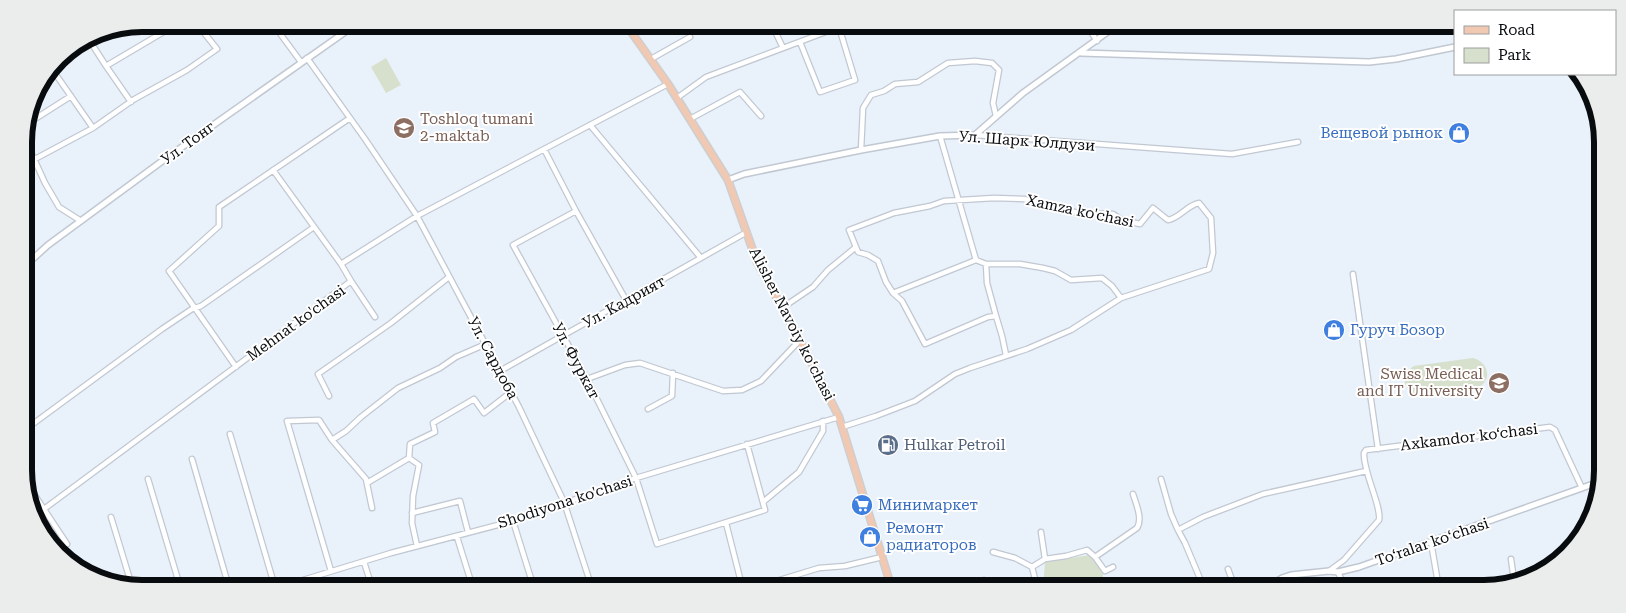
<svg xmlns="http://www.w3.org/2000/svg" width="1626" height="613" viewBox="0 0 1626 613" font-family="'Roboto Serif',serif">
<rect width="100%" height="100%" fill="#e9f1fa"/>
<path fill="#d7e0cc" d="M386,58l15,27 -15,8 -15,-26z
M1473,358c12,3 20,17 9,27 -7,6 -52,9 -63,11 -17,-5 -19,-21 -5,-30z
M1090,555l13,16v6l-4,5 4,5h-60l2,-25z"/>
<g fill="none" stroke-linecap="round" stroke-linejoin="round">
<g stroke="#c1c8d2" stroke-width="7">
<path id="minor" d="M273,24l28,38
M773,27l10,21
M1085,28l6,4 6,9
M88,38l18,28
M307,58l58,81 52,77 49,92 53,99 45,95 27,83
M651,59l39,-22
M52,69l41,59
M677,98l29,-21 133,-50 16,53 -35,12 -20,-50
M131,102l-25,-36 71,-42
M690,119l50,-27 21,24
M27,124l44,-28
M590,125l111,133
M975,135l257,19 66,-12
M940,136l36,124
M24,137l21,46 14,24 22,14
M544,149l32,62 50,89
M861,150l2,-42 8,-13 13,-4 11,-7 23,-2 30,-19 27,-2 17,2 7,7 -6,33 3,13
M35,159l58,-31 40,-28 54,-30 30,-21 -20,-25
M273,170l68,94
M576,211l-63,34 74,134 49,99 21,66 108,-34 -18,-66
M986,264l1,19 9,33
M1353,274l25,175
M351,281l24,36
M893,293l83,-33 10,4h34l23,4 12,3 16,9 31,-2 10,8 9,12
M782,308l31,-21 15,-17 28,-23
M236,367l-67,-96 50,-45v-19l131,-89
M500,371l247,-139
M587,379l38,-14 15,-2 83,28 19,-1 19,-9 39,-41
M329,396l-11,-22 73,-51 58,-46
M648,409l24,-13 1,-23
M842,427l34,-11 39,-15 40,-27 15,-6 57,-19 44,-19 50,-32 88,-29 4,-16 -2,-35 -12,-15c-12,2 -19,15 -31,17l-15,-12 -13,16 -18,-4 -9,-6 -35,-1 -54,-14 -30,-1 -50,3 -14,5 -36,7 -45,17 9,22 10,3 10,6 8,21 7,11 9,8 23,43 63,-27 8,-1 6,20 4,19
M26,429l136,-100 30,-20 9,-3 113,-79
M230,434l44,150
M332,440l14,-9 15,-14 37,-29 42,-20 16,-11 30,-13
M409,458l1,-14 25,-12 -2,-9 41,-24 10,14 27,-21
M192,459l36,125
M148,479l31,104
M1161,479l10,35 7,16
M26,482l41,62
M367,483l42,-25 10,7 -6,31 -1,27 5,23
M763,502l36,-30 24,-41v-10
M44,509l307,-228 -10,-17 76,-48 251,-132
M412,513l48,-12 8,31
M111,517l20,66
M513,521l20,64
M726,523l16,63
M1041,532l4,27
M457,537l15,48
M1431,542l8,47
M993,552l22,6 17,9
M1095,557l10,14 8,-4
M1511,559l3,21
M364,562l7,22
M1228,569l7,19
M331,571l-44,-150 32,-1 13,20 34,39 6,29
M1329,571l15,-11 35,-40c3,-13 -16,-48 -15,-67l2,-3 184,-23 5,3 27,58
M1338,572l7,16
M290,584l101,-31 122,-32 123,-43 203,-61
M760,586l59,-18 26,-2 37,-9
M964,586l20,-6 5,7
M1037,587l-5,-20 13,-8 21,-3 21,-6 8,7 42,-29c6,-9 -1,-24 -4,-34
M1204,588l-19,-45 -7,-13 25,-13 60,-23 103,-23"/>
</g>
<g stroke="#c1c8d2" stroke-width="8">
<path id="tertiary" d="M1081,53l288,9 27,-3 59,-12
M728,180l16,-6 117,-24 79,-14 35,-1 48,-42 90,-65
M25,266l23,-21 117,-86 190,-134
M1267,588l15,-10 9,-3 38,-4 9,1 21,-5 237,-84"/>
</g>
<g stroke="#cececf" stroke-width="9">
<path id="primary" d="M627,26l41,58 60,96 29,82 43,78 39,77 52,169
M1592,107l9,71"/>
</g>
<use href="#minor" stroke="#fff" stroke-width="4.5"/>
<use href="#tertiary" stroke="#fff" stroke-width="5"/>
<use href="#primary" stroke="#f1c8b2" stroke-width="6"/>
</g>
<defs>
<g id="school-disc" transform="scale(1.125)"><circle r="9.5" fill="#8d6e63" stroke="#fff"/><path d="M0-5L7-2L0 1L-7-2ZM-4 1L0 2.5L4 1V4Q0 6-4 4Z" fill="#fff"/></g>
<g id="shop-disc" transform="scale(1.125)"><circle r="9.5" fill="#3f7fe0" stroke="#fff"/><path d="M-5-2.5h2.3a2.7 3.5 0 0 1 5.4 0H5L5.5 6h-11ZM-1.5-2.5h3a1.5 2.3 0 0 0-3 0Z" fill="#fff"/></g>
<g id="university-disc" transform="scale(1.125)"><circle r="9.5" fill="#8d6e63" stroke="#fff"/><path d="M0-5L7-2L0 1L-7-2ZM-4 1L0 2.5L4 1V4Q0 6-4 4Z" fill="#fff"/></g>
<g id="fuel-disc" transform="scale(1.125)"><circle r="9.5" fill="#5c6f8a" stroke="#fff"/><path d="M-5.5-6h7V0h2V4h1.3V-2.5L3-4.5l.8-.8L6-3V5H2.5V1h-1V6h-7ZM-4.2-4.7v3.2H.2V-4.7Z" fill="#fff"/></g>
<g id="supermarket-disc" transform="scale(1.125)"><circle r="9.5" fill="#3f7fe0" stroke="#fff"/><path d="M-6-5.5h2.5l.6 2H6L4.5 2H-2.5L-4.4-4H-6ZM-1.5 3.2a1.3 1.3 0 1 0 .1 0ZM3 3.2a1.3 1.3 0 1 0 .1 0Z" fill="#fff"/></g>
</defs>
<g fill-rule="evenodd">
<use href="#school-disc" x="404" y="128"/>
<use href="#shop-disc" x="1459" y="133"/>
<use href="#shop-disc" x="1334" y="330"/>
<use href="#university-disc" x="1499" y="383"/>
<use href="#fuel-disc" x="888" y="445"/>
<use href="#supermarket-disc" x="862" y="505"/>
<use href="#shop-disc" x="870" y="537"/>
</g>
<g text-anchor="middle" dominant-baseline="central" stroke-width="4" stroke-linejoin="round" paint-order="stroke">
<g font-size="15" fill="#785e54" stroke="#fff" text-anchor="start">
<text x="420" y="119">Toshloq tumani<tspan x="420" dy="17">2-maktab</tspan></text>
<text x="1483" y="374" text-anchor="end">Swiss Medical<tspan x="1483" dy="17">and IT University</tspan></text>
</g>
<g font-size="15" fill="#366cbe" stroke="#fff" text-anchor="start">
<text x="1443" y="133" text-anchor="end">Вещевой рынок</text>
<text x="1350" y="330">Гуруч Бозор</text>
<text x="878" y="505">Минимаркет</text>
<text x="886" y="528">Ремонт<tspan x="886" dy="17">радиаторов</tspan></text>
</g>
<g font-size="15" fill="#090c0f" stroke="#fff">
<text transform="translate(1027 141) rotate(4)">Ул. Шарк Юлдузи</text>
<text transform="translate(188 143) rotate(-36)">Ул. Тонг</text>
<text transform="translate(1080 211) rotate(12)">Xamza ko'chasi</text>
<text transform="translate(624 302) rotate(-29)">Ул. Кадрият</text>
<text transform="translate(296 323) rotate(-36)">Mehnat ko'chasi</text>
<text transform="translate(792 324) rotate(63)">Alisher Navoiy koʻchasi</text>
<text transform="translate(493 358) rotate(62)">Ул. Сардоба</text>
<text transform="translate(576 361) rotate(62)">Ул. Фуркат</text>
<text transform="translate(1469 437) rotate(-7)">Axkamdor ko‘chasi</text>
<text transform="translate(565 502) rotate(-18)">Shodiyona ko'chasi</text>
<text transform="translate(1432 542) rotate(-19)">Toʻralar koʻchasi</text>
</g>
<g font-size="15" fill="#4e5e75" stroke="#fff" text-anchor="start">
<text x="904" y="445">Hulkar Petroil</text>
</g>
</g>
<path d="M0 0H1626V613H0ZM142 32H1484A110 110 0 0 1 1594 142V470A110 110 0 0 1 1484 580H142A110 110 0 0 1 32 470V142A110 110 0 0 1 142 32Z" fill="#ebecec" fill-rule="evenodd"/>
<path fill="none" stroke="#090c0f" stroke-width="6" d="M142 32H1484A110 110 0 0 1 1594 142V470A110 110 0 0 1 1484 580H142A110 110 0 0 1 32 470V142A110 110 0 0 1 142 32Z"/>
<rect x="1454" y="10" width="162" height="65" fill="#ffffff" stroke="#9d9e9f"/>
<rect x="1464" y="26" width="25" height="8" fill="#f1c8b2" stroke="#9d9e9f"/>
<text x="1498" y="35" font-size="15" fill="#090c0f">Road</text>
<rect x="1464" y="48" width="25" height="15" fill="#d7e0cc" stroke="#9d9e9f"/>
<text x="1498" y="60" font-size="15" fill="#090c0f">Park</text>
</svg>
